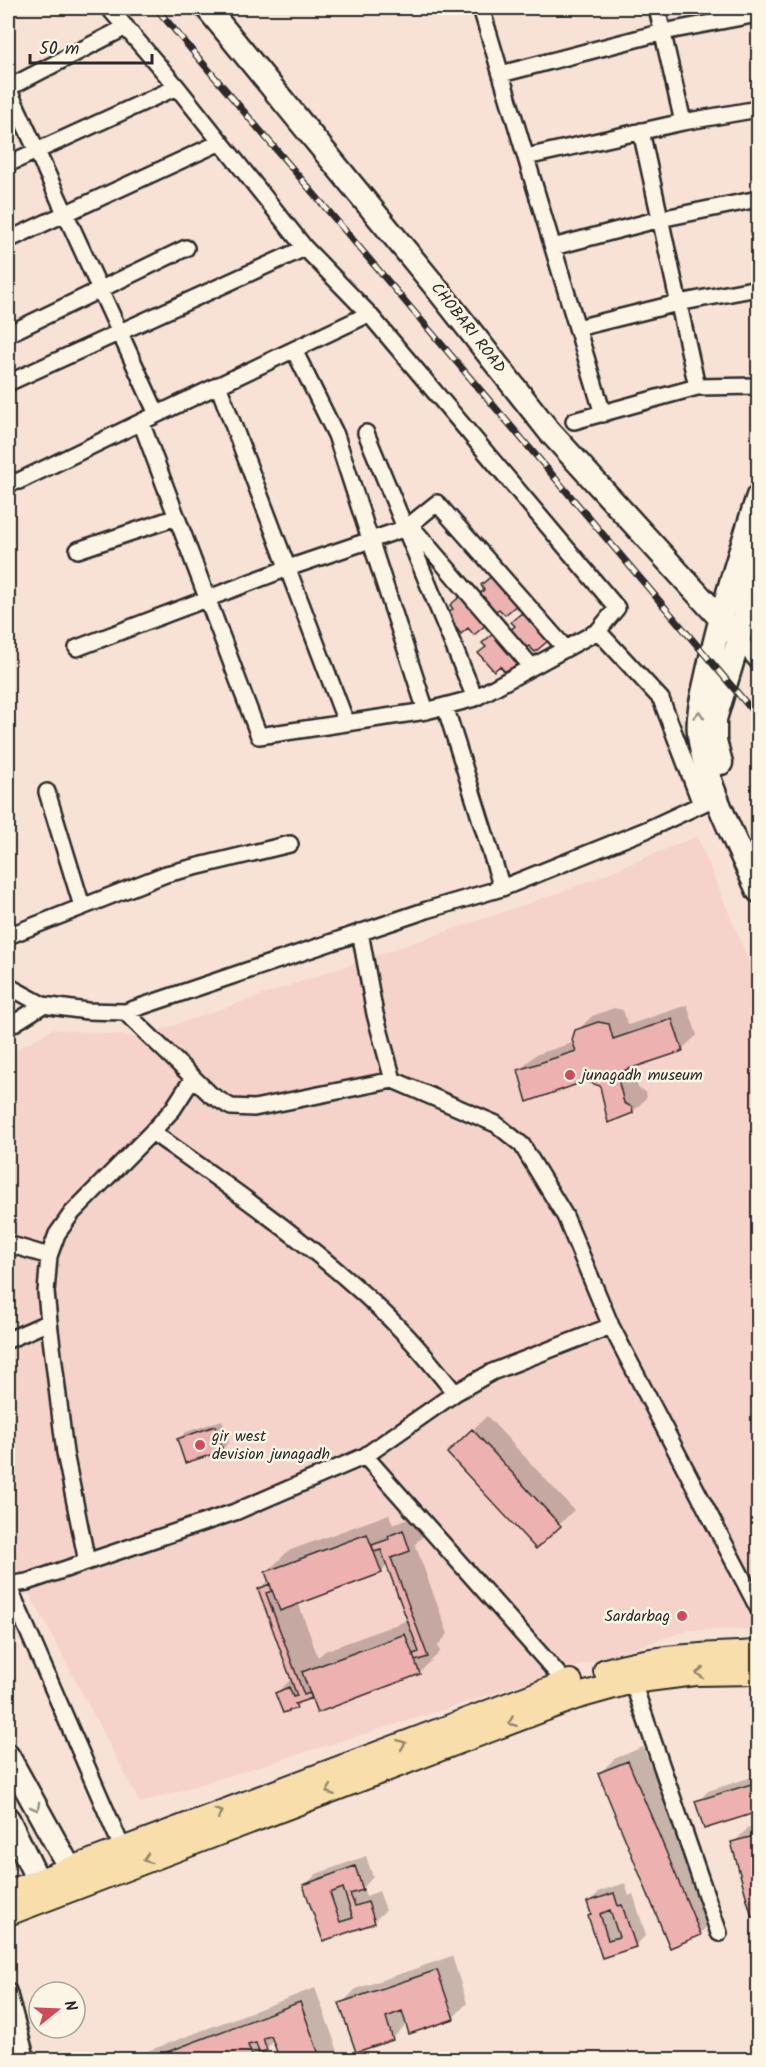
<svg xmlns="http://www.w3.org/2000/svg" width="766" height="2067" viewBox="0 0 766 2067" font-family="Kalam,sans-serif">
<rect width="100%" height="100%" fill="#f8e1d5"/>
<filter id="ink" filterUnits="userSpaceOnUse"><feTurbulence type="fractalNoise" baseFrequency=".0167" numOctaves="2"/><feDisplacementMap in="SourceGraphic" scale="12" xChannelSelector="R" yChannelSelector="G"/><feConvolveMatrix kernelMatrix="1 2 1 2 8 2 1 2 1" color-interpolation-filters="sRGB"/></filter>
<g filter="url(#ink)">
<path fill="#f5d3ca" d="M697,836l61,147v646l-69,1 -240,78 -309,95 -132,-251v-497l44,-26 88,8 430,-148z"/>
<path fill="#0003" fill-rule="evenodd" d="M687,1005l10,30 -15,14 -49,17 5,22 8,4 1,5 -14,15 -32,-27 -15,-5 -66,-10 15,-15 40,-13 2,-11 15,-15 22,-8 9,2 5,15z
M487,1416l87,94 -38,37 -72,-109z
M222,1420l7,22 -7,7 -43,-10 7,-7z
M424,1510l7,18 -16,16 33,90 -10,11 2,7 -21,21 -106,23 -9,3 -8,8 -19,-14 15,-15 -33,-89 11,-10 -3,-7 21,-21 101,-37 4,11zM388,1565l20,55 -83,31 -7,6 -20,-55 83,-30z
M643,1747l71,172 -14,15 -101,-160 15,-15z
M758,1775v35l-53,17 -8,-25 11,-11z
M758,1825v88l-5,2 -20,-72 15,-15z
M366,1856l7,21 -10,11 3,8 13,-5 7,19 -12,11 -50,19 -19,-54 11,-12z
M625,1883l4,13 4,-2 13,41 -11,11 -32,10 -14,-54 11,-11z
M452,1956l15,47 -14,15 -46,6 -14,14 -36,13 -16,-47 15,-15z
M315,1988l24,66 -5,6h-53l-7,-19 -20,19h-130z"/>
<path fill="#edb2b0" stroke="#2b2b2b" stroke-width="1.5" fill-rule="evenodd" d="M494,574l24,30 -13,11 -6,-6 -7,5 -15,-18 7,-6 -3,-5z
M463,594l25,29 -14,12 -6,-7 -7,6 -15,-19 7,-6 -3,-4z
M524,611l25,29 -14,12 -6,-6 -6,5 -16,-18 8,-7 -4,-4z
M495,632l25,29 -14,12 -6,-7 -6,5 -16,-18 8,-6 -4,-4z
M672,1019l11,32 -60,20 -5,8 6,24 8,4 1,6 -25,10 -8,-37 -14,-5 -59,21 -9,-32 58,-19 -4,-11 3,-10 23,-8 11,2 4,15z
M215,1426l8,25 -38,12 -8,-24z
M472,1429l89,97 -25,23 -89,-96z
M403,1530l7,21 -19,7 37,99 -13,4 -2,-7 6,-2 -38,-102 -7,2 -2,-7 17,-6 -1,-3z
M367,1534l15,39 -102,38 -15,-39z
M270,1584l2,7 -6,2 38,102 6,-2 2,5 -17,6 2,4 -14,5 -8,-20 14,-6 4,10 4,-1 -39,-107z
M405,1634l15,40 -103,39 -15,-41z
M628,1761l73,174 -31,13 -72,-175z
M758,1782v30l-54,17 -9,-28z
M758,1835v80l-6,2 -21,-75z
M355,1866l8,24 -13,4 5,12 13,-4 7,21 -52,18 -20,-56zM343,1888l10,30 -13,4 -10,-29z
M614,1893l4,13 4,-1 14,42 -34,11 -14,-42 3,-2 -4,-12zM610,1910l9,27 -11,3 -8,-26z
M437,1970l17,49 -45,15 -7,-23 -16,6 7,23 -37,12 -17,-49z
M300,2002l21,58h-41l-9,-24 -8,2 4,12 -8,3 -3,-10 -8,2 6,15h-108z"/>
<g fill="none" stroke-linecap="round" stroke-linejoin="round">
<g stroke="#2b2b2b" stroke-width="20">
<path id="street" d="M109,8l68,79 128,161 64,66 248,294 -19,23 -123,67 -49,13 -167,25 -118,-314
M481,8l122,406
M657,8l26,114
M501,74l162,-42 95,-18
M8,88l149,326
M8,88l118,-61
M641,131l56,256
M526,157l157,-35 75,-13
M8,164l169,-77
M8,240l213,-98
M553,247l107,-28 98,-20
M577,328l101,-25 80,-15
M8,334l178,-86
M294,350l42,85 90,276
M8,383l297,-135
M218,385l128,337
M574,421l123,-34 61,-1
M366,433l109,265
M8,480l4,2 7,-1 122,-59 228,-108
M410,525l121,141
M78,550l99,-33
M598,631l63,68 40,105
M739,639l19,23
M77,648l211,-80 118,-40 31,-25 128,145
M445,706l57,182
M47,792l35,114
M360,932l15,82 18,66 103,44 26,21 43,71 46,110 147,282
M8,936l158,-62 124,-30
M8,986l35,19 44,6 38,1 302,-102 75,-22 144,-58 71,-33
M125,1012l86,83 20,12 23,1 139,-28
M8,1027l35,-22
M152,1132c87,62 179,125 253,202 18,19 34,39 50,59
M8,1244l41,12
M8,1340l41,-18
M365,1456l201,227
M87,1562l-22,-109 -16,-131 -3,-30 3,-36 8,-22 15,-21 80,-81 21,-23 20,-31
M8,1585l19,-3 208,-70 130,-56 90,-63 37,-21 119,-46
M8,1585l115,265
M630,1674l89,259
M8,1991l19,69"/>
</g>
<g stroke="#2b2b2b" stroke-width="27">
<path id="secondary" d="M207,8l227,277 115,146 190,208
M758,496c-19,59 -38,119 -51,179 -4,19 -10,39 -8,59 5,48 39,112 59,157
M721,763l-6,-22v-22l24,-80 19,-81
M8,1756l71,129
M8,1819l38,78"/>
</g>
<g stroke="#2b2b2b" stroke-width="28">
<path id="primary" d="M606,1671c50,-15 101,-15 152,-18
M8,1893l562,-211
M8,1913l567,-216 57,-16 63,-8 63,-1"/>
</g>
<use href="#street" stroke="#fcf5e5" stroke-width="15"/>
<use href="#secondary" stroke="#fcf5e5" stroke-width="22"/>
<use href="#primary" stroke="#f8deab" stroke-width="24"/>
<g stroke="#2b2b2b" stroke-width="7">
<path id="rail" d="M156,8l602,709"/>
</g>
<use href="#rail" stroke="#fcf5e5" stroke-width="4.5" stroke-dasharray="14" stroke-linecap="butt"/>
</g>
<defs><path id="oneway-chevron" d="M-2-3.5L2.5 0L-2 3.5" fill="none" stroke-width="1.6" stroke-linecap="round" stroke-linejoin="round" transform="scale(1.5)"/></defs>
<g stroke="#949088">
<use href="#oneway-chevron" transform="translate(699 715) rotate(-86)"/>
<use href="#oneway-chevron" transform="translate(36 1807) rotate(61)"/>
</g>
<g stroke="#92846b">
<use href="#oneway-chevron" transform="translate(700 1673) rotate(178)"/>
<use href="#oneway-chevron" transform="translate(512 1722) rotate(159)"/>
<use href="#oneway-chevron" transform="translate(402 1744) rotate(-20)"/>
<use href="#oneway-chevron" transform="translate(330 1791) rotate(159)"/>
<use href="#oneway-chevron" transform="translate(219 1813) rotate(-21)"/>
<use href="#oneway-chevron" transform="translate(147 1859) rotate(160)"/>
</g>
</g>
<g fill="#d1495b" stroke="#fcf5e5" stroke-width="2">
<circle cx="570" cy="1075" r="6"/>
<circle cx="200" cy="1445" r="6"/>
<circle cx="682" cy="1616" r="6"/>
</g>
<g text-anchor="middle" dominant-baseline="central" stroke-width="5" stroke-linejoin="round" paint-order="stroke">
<g font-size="16" fill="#2b2b2b" stroke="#fcf5e5">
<text transform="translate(468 328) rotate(52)">CHOBARI ROAD</text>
</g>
<g font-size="16" fill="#2b2b2b" stroke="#fcf5e5" text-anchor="start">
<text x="582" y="1075">junagadh museum</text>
<text x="212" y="1436">gir west<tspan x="212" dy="18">devision junagadh</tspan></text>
<text x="670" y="1616" text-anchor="end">Sardarbag</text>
</g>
</g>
<rect width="766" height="2067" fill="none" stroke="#fcf5e5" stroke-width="30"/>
<rect x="15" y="15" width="736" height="2037" fill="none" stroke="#2b2b2b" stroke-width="2" filter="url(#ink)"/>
<g transform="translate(57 2010) rotate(72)"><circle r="28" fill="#fcf5e5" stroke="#a8a49b" stroke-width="1.5"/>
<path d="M0-4.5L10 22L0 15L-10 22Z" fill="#d1495b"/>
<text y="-9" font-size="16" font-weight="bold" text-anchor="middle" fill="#2b2b2b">N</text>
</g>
<path d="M30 54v9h122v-9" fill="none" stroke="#2b2b2b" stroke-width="3"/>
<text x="39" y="54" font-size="18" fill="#2b2b2b" stroke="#fcf5e5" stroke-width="4.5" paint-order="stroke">50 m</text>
</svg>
